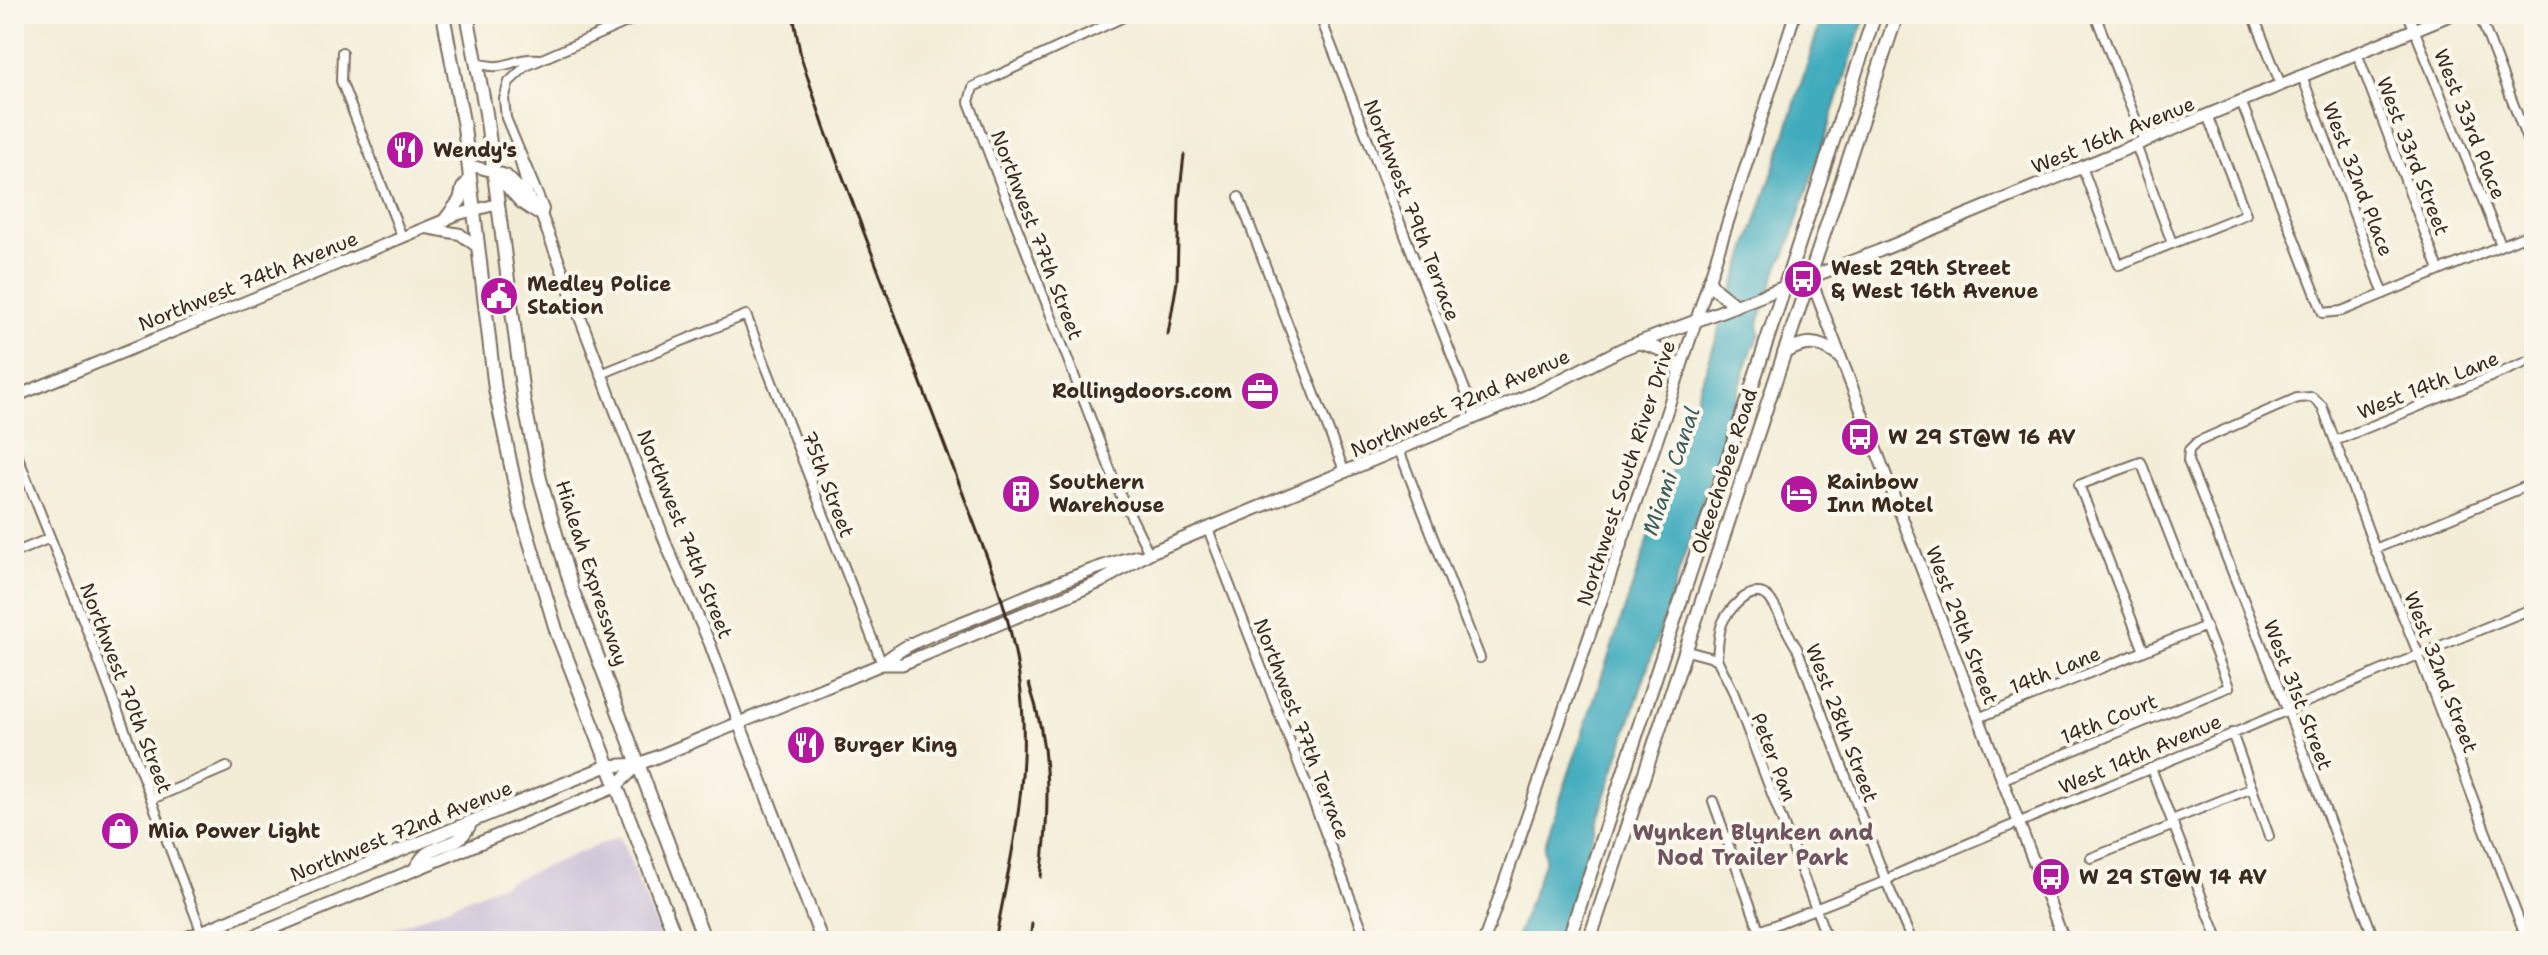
<svg xmlns="http://www.w3.org/2000/svg" width="2548" height="955" viewBox="0 0 2548 955" font-family="'Shantell Sans',sans-serif">
<rect width="100%" height="100%" fill="#fbf7ec"/>
<filter id="ink" filterUnits="userSpaceOnUse"><feTurbulence type="fractalNoise" baseFrequency=".0125" numOctaves="2"/><feDisplacementMap in="SourceGraphic" scale="16" xChannelSelector="R" yChannelSelector="G"/><feConvolveMatrix kernelMatrix="1 2 1 2 8 2 1 2 1" color-interpolation-filters="sRGB"/></filter>
<filter id="wash" filterUnits="userSpaceOnUse"><feTurbulence type="fractalNoise" baseFrequency=".006" numOctaves="4" result="noise"/><feDisplacementMap in="SourceGraphic" scale="32" xChannelSelector="R" yChannelSelector="G"/><feGaussianBlur stdDeviation="1.8" result="paint"/><feColorMatrix in="noise" values="0 0 0 0 0 0 0 0 0 0 0 0 0 0 0 0 0 1.4 0 .05"/><feComposite in="paint" operator="in"/></filter>
<g filter="url(#wash)">
<rect width="100%" height="100%" fill="#f3edd7"/>
<path fill="#c9bfd7" d="M620,836l42,105h-298z"/>
<path fill="#3fabbd" stroke="#3d6a6e" stroke-width="2" d="M1823,14h43l-80,240 -5,6 -23,63 2,12 -8,14 -194,592h-43l30,-81 -1,-13 236,-696z"/>
</g>
<g filter="url(#ink)">
<g fill="none" stroke-linecap="round" stroke-linejoin="round">
<g stroke="#7b6e5f" stroke-width="12">
<path id="minor" d="M1130,14l-157,73 -4,15 149,388 31,63
M1319,14l157,404
M2095,14l49,127
M2253,14l28,71
M2408,14l93,231
M2479,14l55,144
M342,52l-1,29 61,156
M2357,53l82,217
M478,63c29,10 35,-7 62,-4
M2302,76l82,218
M2241,101l82,212 19,-2 192,-79
M515,144l14,52
M2136,145l36,98
M2082,167l37,98 127,-51 -39,-99
M1239,197l106,276
M542,217l2,-8 -38,-91 -2,-19 5,-17 17,-16 119,-52
M601,374l145,-59 136,349
M2335,441l199,-82
M14,447l68,170 123,324
M1399,450l81,208
M1208,529l159,412
M2375,549l159,-66
M14,553l36,-15
M1687,651l30,8
M1717,659c1,-10 1,-21 4,-32 4,-15 30,-45 47,-30 8,7 20,39 29,51l89,233 26,60
M1717,659l15,30 96,252
M1978,718l228,-92
M2232,733l37,103
M2151,768l68,173
M2001,780l228,-93 -88,-225 -62,23 65,166
M152,799l75,-32
M1713,801l50,140
M2172,820l80,-32
M2091,858l83,-33
M2521,925l13,-6
M1759,931l127,-50 7,-5c85,-38 172,-72 259,-108 127,-54 253,-109 382,-160
M2375,941l-88,-232 -99,-248 1,-11 8,-8 100,-44 15,-1 10,9 53,143 43,104 109,288"/>
</g>
<g stroke="#7b6e5f" stroke-width="14">
<path id="tertiary" d="M469,165l37,10 22,22 14,20 126,332 42,95 29,79
M494,173l27,30 15,10
M427,228l33,6 16,12
M1810,277l254,664
M14,397l445,-183 39,-10
M1484,941l180,-521 131,-406"/>
</g>
<g stroke="#7b6e5f" stroke-width="15">
<path id="secondary" d="M1709,280l7,10 20,16
M1639,343c20,5 33,9 40,30
M882,664h20l198,-82 49,-29 390,-162 83,-42 257,-98 573,-237
M739,723l83,218
M414,870c3,-5 7,-12 12,-16 20,-14 34,-6 46,-33
M179,941l428,-175 32,-2 15,-6 228,-94c26,-24 66,-35 99,-49 52,-21 102,-45 156,-59
M242,941l373,-154 24,-23"/>
</g>
<g stroke="#7b6e5f" stroke-width="16">
<path id="primary" d="M443,14l21,113 31,262 25,120 37,124 120,308
M467,14l19,99 38,289 16,77 32,110 133,352
M445,220l15,-20 3,-12 7,-8"/>
</g>
<g stroke="#7b6e5f" stroke-width="16">
<path id="trunk" d="M1784,353c22,-13 34,-12 54,2
M1568,941l307,-927
M1589,941l308,-927"/>
</g>
<use href="#minor" stroke="#fff" stroke-width="8"/>
<use href="#tertiary" stroke="#fff" stroke-width="10"/>
<use href="#secondary" stroke="#fff" stroke-width="11"/>
<use href="#primary" stroke="#fff" stroke-width="12"/>
<use href="#trunk" stroke="#fff" stroke-width="12"/>
<path stroke="#3b2a1e" stroke-width="3" d="M793,14l8,43 23,70 172,454c46,138 26,223 -1,360
M1168,334l9,-52 2,-83 5,-44
M1029,684c22,64 21,127 12,193
M1030,941l2,-17"/>
</g>
</g>
<defs>
<g id="restaurant-disc" transform="scale(2)"><circle r="9.5" fill="#b5179e" stroke="#fbf7ec"/><path d="M-5-6h1v4h1v-4h1v4h1v-4h1v5L-1.5 .5V6h-2V.5L-5-1ZM5-6V6H3V1.5H1.5Q1.5-4 5-6Z" fill="#fff"/></g>
<g id="bus-disc" transform="scale(2)"><circle r="9.5" fill="#b5179e" stroke="#fbf7ec"/><path d="M-5-6H5V4H4V6H2V4H-2V6H-4V4H-5ZM-3.5-4V0h7V-4ZM-3.5 1.2v1.5H-2V1.2ZM2 1.2v1.5H3.5V1.2Z" fill="#fff"/></g>
<g id="civic-disc" transform="scale(2)"><circle r="9.5" fill="#b5179e" stroke="#fbf7ec"/><path d="M-.6-6.5H3V-4.5H.6V-3L4-1V1h2V6H-6V1h2V-1L-.6-3ZM-1.2 2.5V6h2.4V2.5Z" fill="#fff"/></g>
<g id="office-disc" transform="scale(2)"><circle r="9.5" fill="#b5179e" stroke="#fbf7ec"/><path d="M-6-3h4V-5.5h4V-3h4V5H-6ZM-1-4.5V-3h2v-1.5ZM-6 0V1H6V0Z" fill="#fff"/></g>
<g id="building-disc" transform="scale(2)"><circle r="9.5" fill="#b5179e" stroke="#fbf7ec"/><path d="M-4-6H4V6H1V3H-1V6H-4ZM-2.5-4.3h1.7v1.8h-1.7ZM.8-4.3h1.7v1.8H.8ZM-2.5-1h1.7V.8h-1.7ZM.8-1h1.7V.8H.8Z" fill="#fff"/></g>
<g id="hotel-disc" transform="scale(2)"><circle r="9.5" fill="#b5179e" stroke="#fbf7ec"/><path d="M-6-4.5h1.5V1H6V5H4.5V3h-9V5H-6ZM-4 0a1.8 1.8 0 1 1 3.6 0ZM.5 0V-2.5h3Q6-2.5 6 0Z" fill="#fff"/></g>
<g id="shop-disc" transform="scale(2)"><circle r="9.5" fill="#b5179e" stroke="#fbf7ec"/><path d="M-5-2.5h2.3a2.7 3.5 0 0 1 5.4 0H5L5.5 6h-11ZM-1.5-2.5h3a1.5 2.3 0 0 0-3 0Z" fill="#fff"/></g>
</defs>
<g fill-rule="evenodd">
<use href="#restaurant-disc" x="405" y="150"/>
<use href="#bus-disc" x="1803" y="279"/>
<use href="#civic-disc" x="499" y="296"/>
<use href="#office-disc" x="1260" y="391"/>
<use href="#bus-disc" x="1860" y="437"/>
<use href="#building-disc" x="1021" y="494"/>
<use href="#hotel-disc" x="1799" y="494"/>
<use href="#restaurant-disc" x="806" y="745"/>
<use href="#shop-disc" x="120" y="831"/>
<use href="#bus-disc" x="2051" y="877"/>
</g>
<g text-anchor="middle" dominant-baseline="central" stroke-width="8" stroke-linejoin="round" paint-order="stroke">
<g font-size="20" fill="#3b2a1e" stroke="#fbf7ec">
<text transform="translate(2470 124) rotate(68)">West 33rd Place</text>
<text transform="translate(2113 135) rotate(-22)">West 16th Avenue</text>
<text transform="translate(2413 156) rotate(69)">West 33rd Street</text>
<text transform="translate(2358 179) rotate(69)">West 32nd Place</text>
<text transform="translate(1412 210) rotate(69)">Northwest 79th Terrace</text>
<text transform="translate(1037 235) rotate(69)">Northwest 77th Street</text>
<text transform="translate(248 281) rotate(-22)">Northwest 74th Avenue</text>
<text transform="translate(2428 385) rotate(-22)">West 14th Lane</text>
<text transform="translate(1460 403) rotate(-24)">Northwest 72nd Avenue</text>
<text transform="translate(1724 471) rotate(-72)">Okeechobee Road</text>
<text transform="translate(1626 473) rotate(-72)">Northwest South River Drive</text>
<text transform="translate(828 484) rotate(69)">75th Street</text>
<text transform="translate(685 534) rotate(68)">Northwest 74th Street</text>
<text transform="translate(592 573) rotate(72)">Hialeah Expressway</text>
<text transform="translate(1962 625) rotate(69)">West 29th Street</text>
<text transform="translate(2055 670) rotate(-22)">14th Lane</text>
<text transform="translate(2441 672) rotate(69)">West 32nd Street</text>
<text transform="translate(126 688) rotate(69)">Northwest 70th Street</text>
<text transform="translate(2298 695) rotate(69)">West 31st Street</text>
<text transform="translate(2109 719) rotate(-22)">14th Court</text>
<text transform="translate(1842 723) rotate(69)">West 28th Street</text>
<text transform="translate(1302 729) rotate(69)">Northwest 77th Terrace</text>
<text transform="translate(2140 754) rotate(-23)">West 14th Avenue</text>
<text transform="translate(1774 757) rotate(69)">Peter Pan</text>
<text transform="translate(401 831) rotate(-22)">Northwest 72nd Avenue</text>
</g>
<g font-size="20" font-weight="bold" fill="#3b2a1e" stroke="#fbf7ec" text-anchor="start">
<text x="433" y="150">Wendy's</text>
<text x="1831" y="268">West 29th Street<tspan x="1831" dy="23">&amp; West 16th Avenue</tspan></text>
<text x="527" y="284">Medley Police<tspan x="527" dy="23">Station</tspan></text>
<text x="1232" y="391" text-anchor="end">Rollingdoors.com</text>
<text x="1888" y="437">W 29 ST@W 16 AV</text>
<text x="1049" y="482">Southern<tspan x="1049" dy="23">Warehouse</tspan></text>
<text x="1827" y="482">Rainbow<tspan x="1827" dy="23">Inn Motel</tspan></text>
<text x="834" y="745">Burger King</text>
<text x="148" y="831">Mia Power Light</text>
<text x="2079" y="877">W 29 ST@W 14 AV</text>
</g>
<g font-size="22" font-style="italic" fill="#3d5e5e" stroke="#fbf7ec">
<text transform="translate(1671 471) rotate(-71)">Miami Canal</text>
</g>
<g font-size="22" font-weight="bold" fill="#70545f" stroke="#fbf7ec">
<text x="1753" y="832">Wynken Blynken and<tspan x="1753" dy="25">Nod Trailer Park</tspan></text>
</g>
</g>
<rect width="2548" height="955" fill="none" stroke="#fbf7ec" stroke-width="48"/>
</svg>
